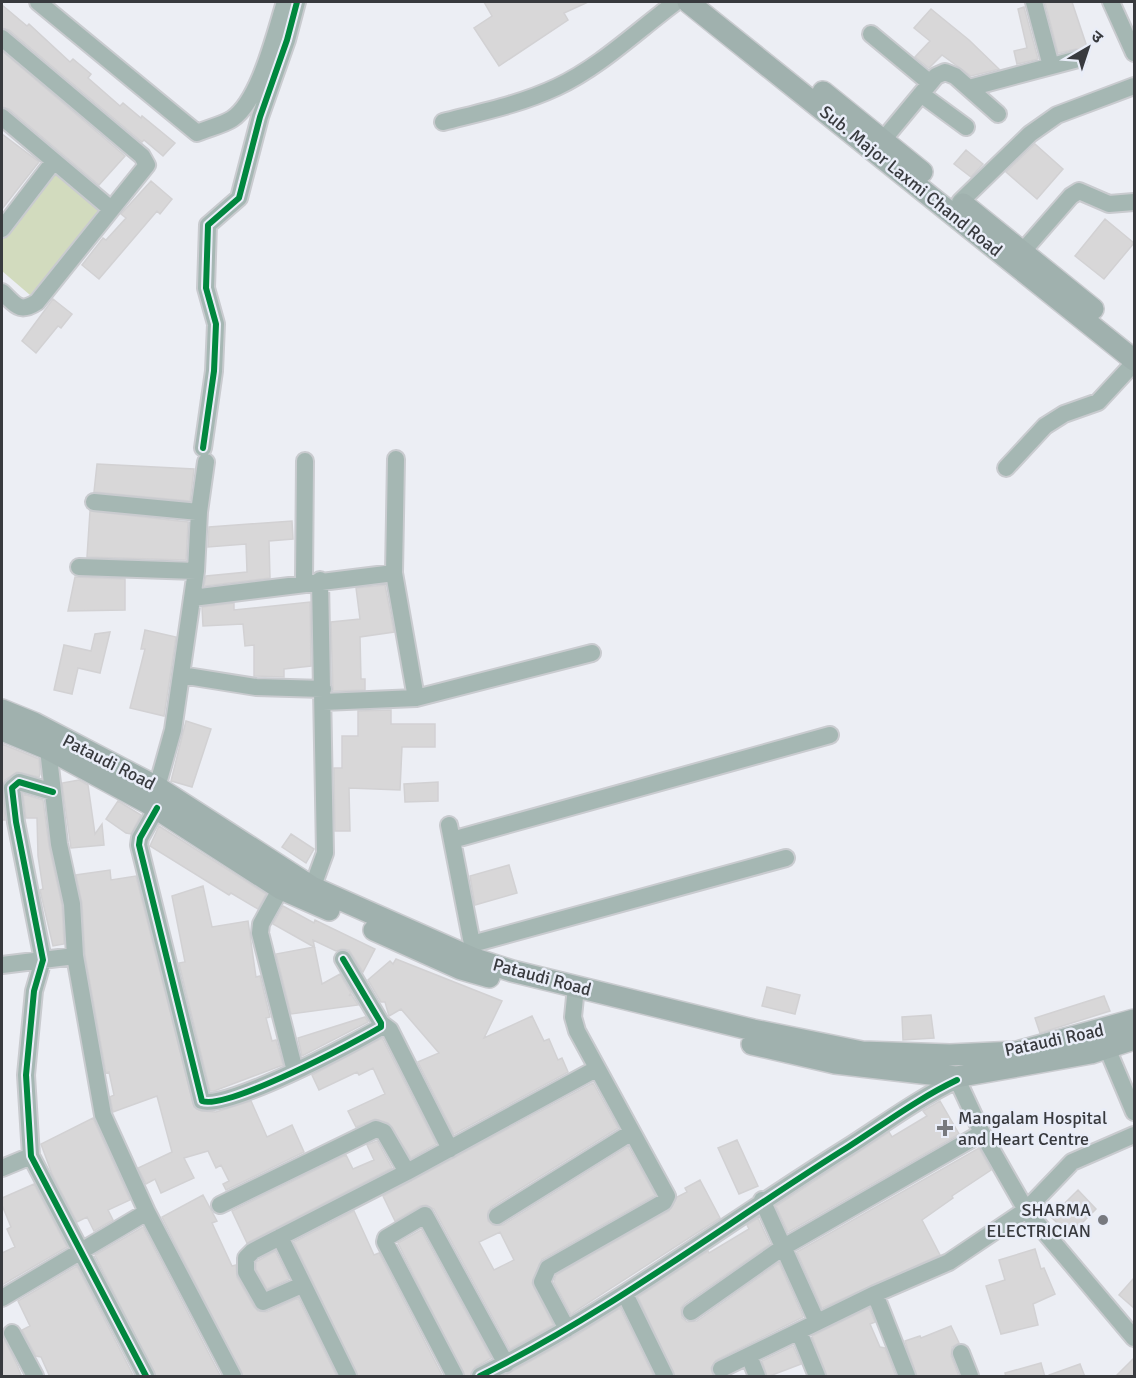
<svg xmlns="http://www.w3.org/2000/svg" width="1136" height="1378" viewBox="0 0 1136 1378" font-family="Signika,'Noto Sans Devanagari',sans-serif">
<rect width="100%" height="100%" fill="#eceef4"/>
<path fill="#d2dbbe" d="M57,171l45,39 -72,85 -28,-24v-35z"/>
<path fill="#d8d7d8" stroke="#d2d1d3" stroke-width="1.5" fill-rule="evenodd" d="M484,2h104l-24,11 4,7 -69,46 -25,-38 18,-12z
M1045,2h27l16,48 -12,-1 -18,4z
M2,5l25,21 2,-2 41,38 3,-3 18,15 -3,4 32,28 3,-3 18,15 1,-2 33,27 -12,13 -19,-16 -2,2 -133,-112 -7,-2z
M1024,7l14,52 -21,5 -3,-13 13,-3 -9,-39z
M931,9l38,31 30,29 -28,7 -29,-21 -13,13 -14,-11 15,-16 -16,-13z
M2,51l123,105 -26,29 -90,-76 -7,-2z
M2,134l37,28 -37,47z
M1035,144l28,25 -26,30 -31,-27z
M966,150l17,14 -12,13 -17,-13z
M151,181l21,18 -12,15 -3,-3 -58,68 -17,-14 21,-27 3,2 20,-22 -5,-4z
M1105,219l29,24 -30,36 -29,-23z
M53,299l19,15 -11,14 -3,-2 -22,27 -14,-12z
M97,464l97,5 -4,32 -96,-9z
M90,511l98,11 -2,38 -99,-3z
M292,521l1,18 -24,2 1,37 -66,8 2,-10 41,-4 -1,-28 -38,3 1,-20z
M75,577l50,2v31l-57,1z
M385,585l9,47 -34,5 1,42h4v11l-32,1 -2,-69 29,-3 -4,-31z
M310,602l1,64 -27,3v8l-30,-1v-31l-9,1 -2,-22 -40,2 -1,-19 32,-4v7z
M145,630l31,7 -12,79 -34,-8 15,-59h-4z
M110,632l-10,41 -22,-5 -6,26 -18,-4 10,-45 27,6 4,-17z
M391,710v14h44v23h-33l-2,43 -51,-2 1,43h-15l-1,-63h8v-32h16v-25z
M186,721l25,8 -19,58 -21,-6z
M2,744l37,15 1,15 -1,3 -22,-5 -12,8 -3,9 3,31h-3z
M79,780l9,5 7,49 7,-10 2,21 -33,3 -9,-65z
M438,782v19l-33,1 -1,-18z
M23,794l20,6 6,46 13,59 2,39 -11,2 -13,-56 3,-1 -5,-33 -1,-38h-11z
M118,801l23,14 -10,19 -5,-1 -20,-14z
M159,826l107,68 -8,15 -27,-16 -2,2 -79,-49z
M291,834l23,15 -8,14 -24,-16z
M509,865l8,28 -42,12 -5,-29z
M110,870l1,10 25,-4 58,231 7,4 15,1 35,-11 16,36 25,-12 12,27 -78,38 -3,-6 6,-3 -8,-16 -5,3 -8,-17 -24,7 10,20 -33,15 -6,-14 -9,5 -8,-16 34,-16 -15,-56 -44,16 -3,-15 4,-2 -5,-23 -3,1 -21,-118 -3,-52 -6,-28z
M203,886l9,41 36,-6 8,56 4,-1 10,41 -4,1 6,23 4,-1 7,25 -69,26h-4l-31,-128 6,-1 -13,-66z
M283,906l31,17 1,-3 60,29 -12,23 -14,-22 -7,-1 -6,2 -23,-11 9,44 18,-10 11,19 -2,3 2,-2 7,11 -67,9 -15,-60 38,-7 -41,-23z
M396,959l106,42 -18,37 48,-22 12,25 5,-2 9,21 4,-2 6,14 -114,62 -36,-72 21,-9 -38,-44 -12,7 -4,-14h-4l-13,-22 22,-19 3,3z
M767,987l33,8 -5,19 -33,-8z
M1104,996l6,15 -70,22 -5,-15z
M931,1015l3,23 -31,2 -1,-23z
M365,1017l3,5 -66,34 -4,-18z
M382,1038l54,106 -25,14 -23,-35 -13,-4 -19,8 -8,-16 37,-17 -12,-26 -14,7 -2,-3 -38,18 -7,-15z
M593,1083l25,45 -127,79 -3,5v9l5,4h10l125,-78 27,48 -113,64 -10,24 21,42 -43,24 -76,-140 -8,-4 -6,1 -25,15 -12,-25zM500,1232l14,28 -20,10 -15,-28z
M940,1101l19,33 -171,98 -12,-26 113,-74 3,5 35,-21 -4,-5z
M93,1118l37,82 -22,10 5,10 -19,11 -7,-14 -10,5 -25,-48 -11,-30z
M737,1140l21,46 -19,8 -21,-46z
M377,1141l15,27 -145,75 -15,-32 114,-56 7,14 21,-9 -7,-15z
M979,1148l12,22 -39,26 1,2 -31,22 18,35 -118,53 -25,-56z
M700,1180l20,38 -149,96 -17,-32 2,-7 113,-64 8,-14 10,-5 -2,-4z
M34,1184l33,63 -65,38v-32l13,-6 -8,-18 4,-2 -9,-22v-7z
M1078,1190l18,19 -26,26 -19,-18z
M203,1195l14,26 -5,2 20,43 4,-1 1,12 17,30 4,4 9,1 31,-14 39,79h-94l-81,-160z
M354,1211l20,44 5,-2 64,124h-85l-64,-135z
M758,1218l12,26 -85,59 -4,5 1,10 5,4 10,-1 82,-58 24,54 -87,43 -5,8 3,9h-39l-37,-80 70,-46 1,2 40,-24 -2,-4z
M143,1227l78,150h-65l-61,-122z
M421,1230l70,128 -16,9 -5,10h-5l-67,-134z
M1035,1249l6,20 3,-1 11,26 -22,10 5,21 -37,9 -15,-48 19,-6 -6,-20z
M275,1251l14,28 -22,10 -11,-20v-7z
M77,1266l57,111h-84l-9,-20 -5,-1 -14,-26 8,-4 -12,-25z
M1134,1278v30l-15,-13z
M620,1308l34,69h-152l70,-39z
M869,1308l6,14 -5,2 10,23 5,1 11,29h-69l-15,-41z
M951,1326l8,17 -7,4 -1,9 8,21h-42l-12,-36 15,-5 1,2z
M4,1339l13,26 5,12h-20z
M793,1346l8,18 -34,13 -5,-16z
M1134,1358v19h-19z
M1041,1363l4,14h-39l-1,-4z
M1080,1364l5,13h-36v-2z"/>
<g fill="none" stroke-linecap="round" stroke-linejoin="round">
<g stroke="#c9cbcf" stroke-width="20">
<path id="minor" d="M38,2l159,131c11,-5 26,-8 35,-14 28,-19 43,-86 53,-117
M1034,2l17,64
M1111,2l23,51
M871,34l59,49
M2,38l140,118 5,9 -110,137c-18,12 -22,2 -35,-10
M969,88l109,-29
M921,94l45,33
M2,117l109,92
M443,122c39,-10 78,-18 114,-35 43,-20 81,-57 119,-85
M883,140l53,-64 9,-4 10,4 43,38
M960,202l70,-68 27,-19 77,-29
M2,229l52,-68
M1016,259l55,-63 8,-5 30,13 25,-2
M203,448l11,-77 2,-47 -10,-36 2,-63 31,-27 21,-81 27,-77 10,-38
M396,459l-2,114 22,125
M1006,468l39,-42 19,-12 34,-12 36,-39
M94,502l105,10
M79,567l117,4
M304,583l1,-122
M192,598l202,-25
M181,675l75,12 67,2
M323,702l93,-4 176,-45
M48,749l11,95 13,60 3,52 28,159 44,97 86,164
M53,792l-34,-10 -7,6 4,34 27,138 -9,31 -8,84 5,81 115,220
M150,796l7,-9 16,-57 23,-159 3,-59 7,-50
M157,808l-17,30 -1,7 63,256c25,9 152,-58 179,-74v-4l-38,-64
M449,825l25,129
M452,840l378,-105
M286,879l-25,45 -1,9 35,138
M309,897l16,-44 -5,-273
M472,944l314,-86
M2,965l73,-9
M382,1024l8,6 60,119
M1107,1048l27,64
M956,1077l26,56 44,77 108,128
M2,1168l29,-12
M762,1200l55,122
M220,1205l156,-76 8,3 23,40
M497,1216l135,-84
M280,1237l68,139
M302,1285l-39,17 -17,-30v-14l7,-7 154,-79 189,-103
M625,1294l40,82
M875,1294l32,82
M2,1298l145,-86
M691,1312l91,-64 200,-115
M567,1329l-25,-47 6,-14 116,-66 3,-6 -90,-165 -4,-14 3,-30
M799,1332l18,44
M12,1333l23,43
M961,1353l9,23
M749,1356l8,20
M721,1369l154,-75 74,-32 77,-52 46,-48 62,-27
M455,1376l-70,-134 1,-4 39,-23 81,149
M480,1376c130,-64 246,-153 368,-229 36,-23 71,-49 109,-67"/>
</g>
<g stroke="#c9cbcf" stroke-width="24">
<path id="major" d="M688,2l446,358
M823,92l99,80
M963,204l130,105
M2,710l32,13 123,64 155,100 163,72 37,12 241,59 109,22 88,3 67,-3 117,-32
M2,730l46,19 98,53 135,87 48,21
M374,930l87,39 28,8
M752,1044l83,19 121,14 135,-24 43,-14"/>
</g>
<use href="#minor" stroke="#a5b7b3" stroke-width="16"/>
<use href="#major" stroke="#a0b1ae" stroke-width="21"/>
<g stroke="#e9edf8" stroke-width="10">
<path id="cycleway" d="M203,448l11,-77 2,-47 -10,-36 2,-63 31,-27 21,-81 27,-77 10,-38
M53,792l-34,-10 -7,6 4,34 27,138 -9,31 -8,84 5,81 115,220
M157,808l-17,30 -1,7 63,256c25,9 152,-58 179,-74v-4l-38,-64
M480,1376c130,-64 246,-153 368,-229 36,-23 71,-49 109,-67"/>
</g>
<use href="#cycleway" stroke="#00873e" stroke-width="6"/>
</g>
<g fill="#77797e" stroke="#e9edf8" stroke-width="2">
<path d="M942 1119h6v6h6v6h-6v6h-6v-6h-6v-6h6z"/>
<circle cx="1103" cy="1220" r="6"/>
</g>
<g text-anchor="middle" dominant-baseline="central" stroke-width="5" stroke-linejoin="round" paint-order="stroke">
<g font-size="18" fill="#383a3e" stroke="#e9edf8">
<text transform="translate(911 181) rotate(39)">Sub. Major Laxmi Chand Road</text>
<text transform="translate(109 762) rotate(27)">Pataudi Road</text>
<text transform="translate(542 977) rotate(15)">Pataudi Road</text>
<text transform="translate(1054 1040) rotate(-12)">Pataudi Road</text>
</g>
<g font-size="18" fill="#383a3e" stroke="#e9edf8" text-anchor="start">
<text x="958" y="1118">Mangalam Hospital<tspan x="958" dy="21">and Heart Centre</tspan></text>
<text x="1091" y="1210" text-anchor="end">SHARMA<tspan x="1091" dy="21">ELECTRICIAN</tspan></text>
</g>
</g>
<rect width="1136" height="1378" fill="none" stroke="#383a3e" stroke-width="6"/>
<g transform="translate(1088 48) rotate(39)" stroke="#e9edf8" stroke-width="4.5" paint-order="stroke">
<path d="M0-4.5L10 22L0 15L-10 22Z" fill="#383a3e"/>
<text y="-9" font-size="16" font-weight="bold" text-anchor="middle" fill="#383a3e">उ</text>
</g>
</svg>
